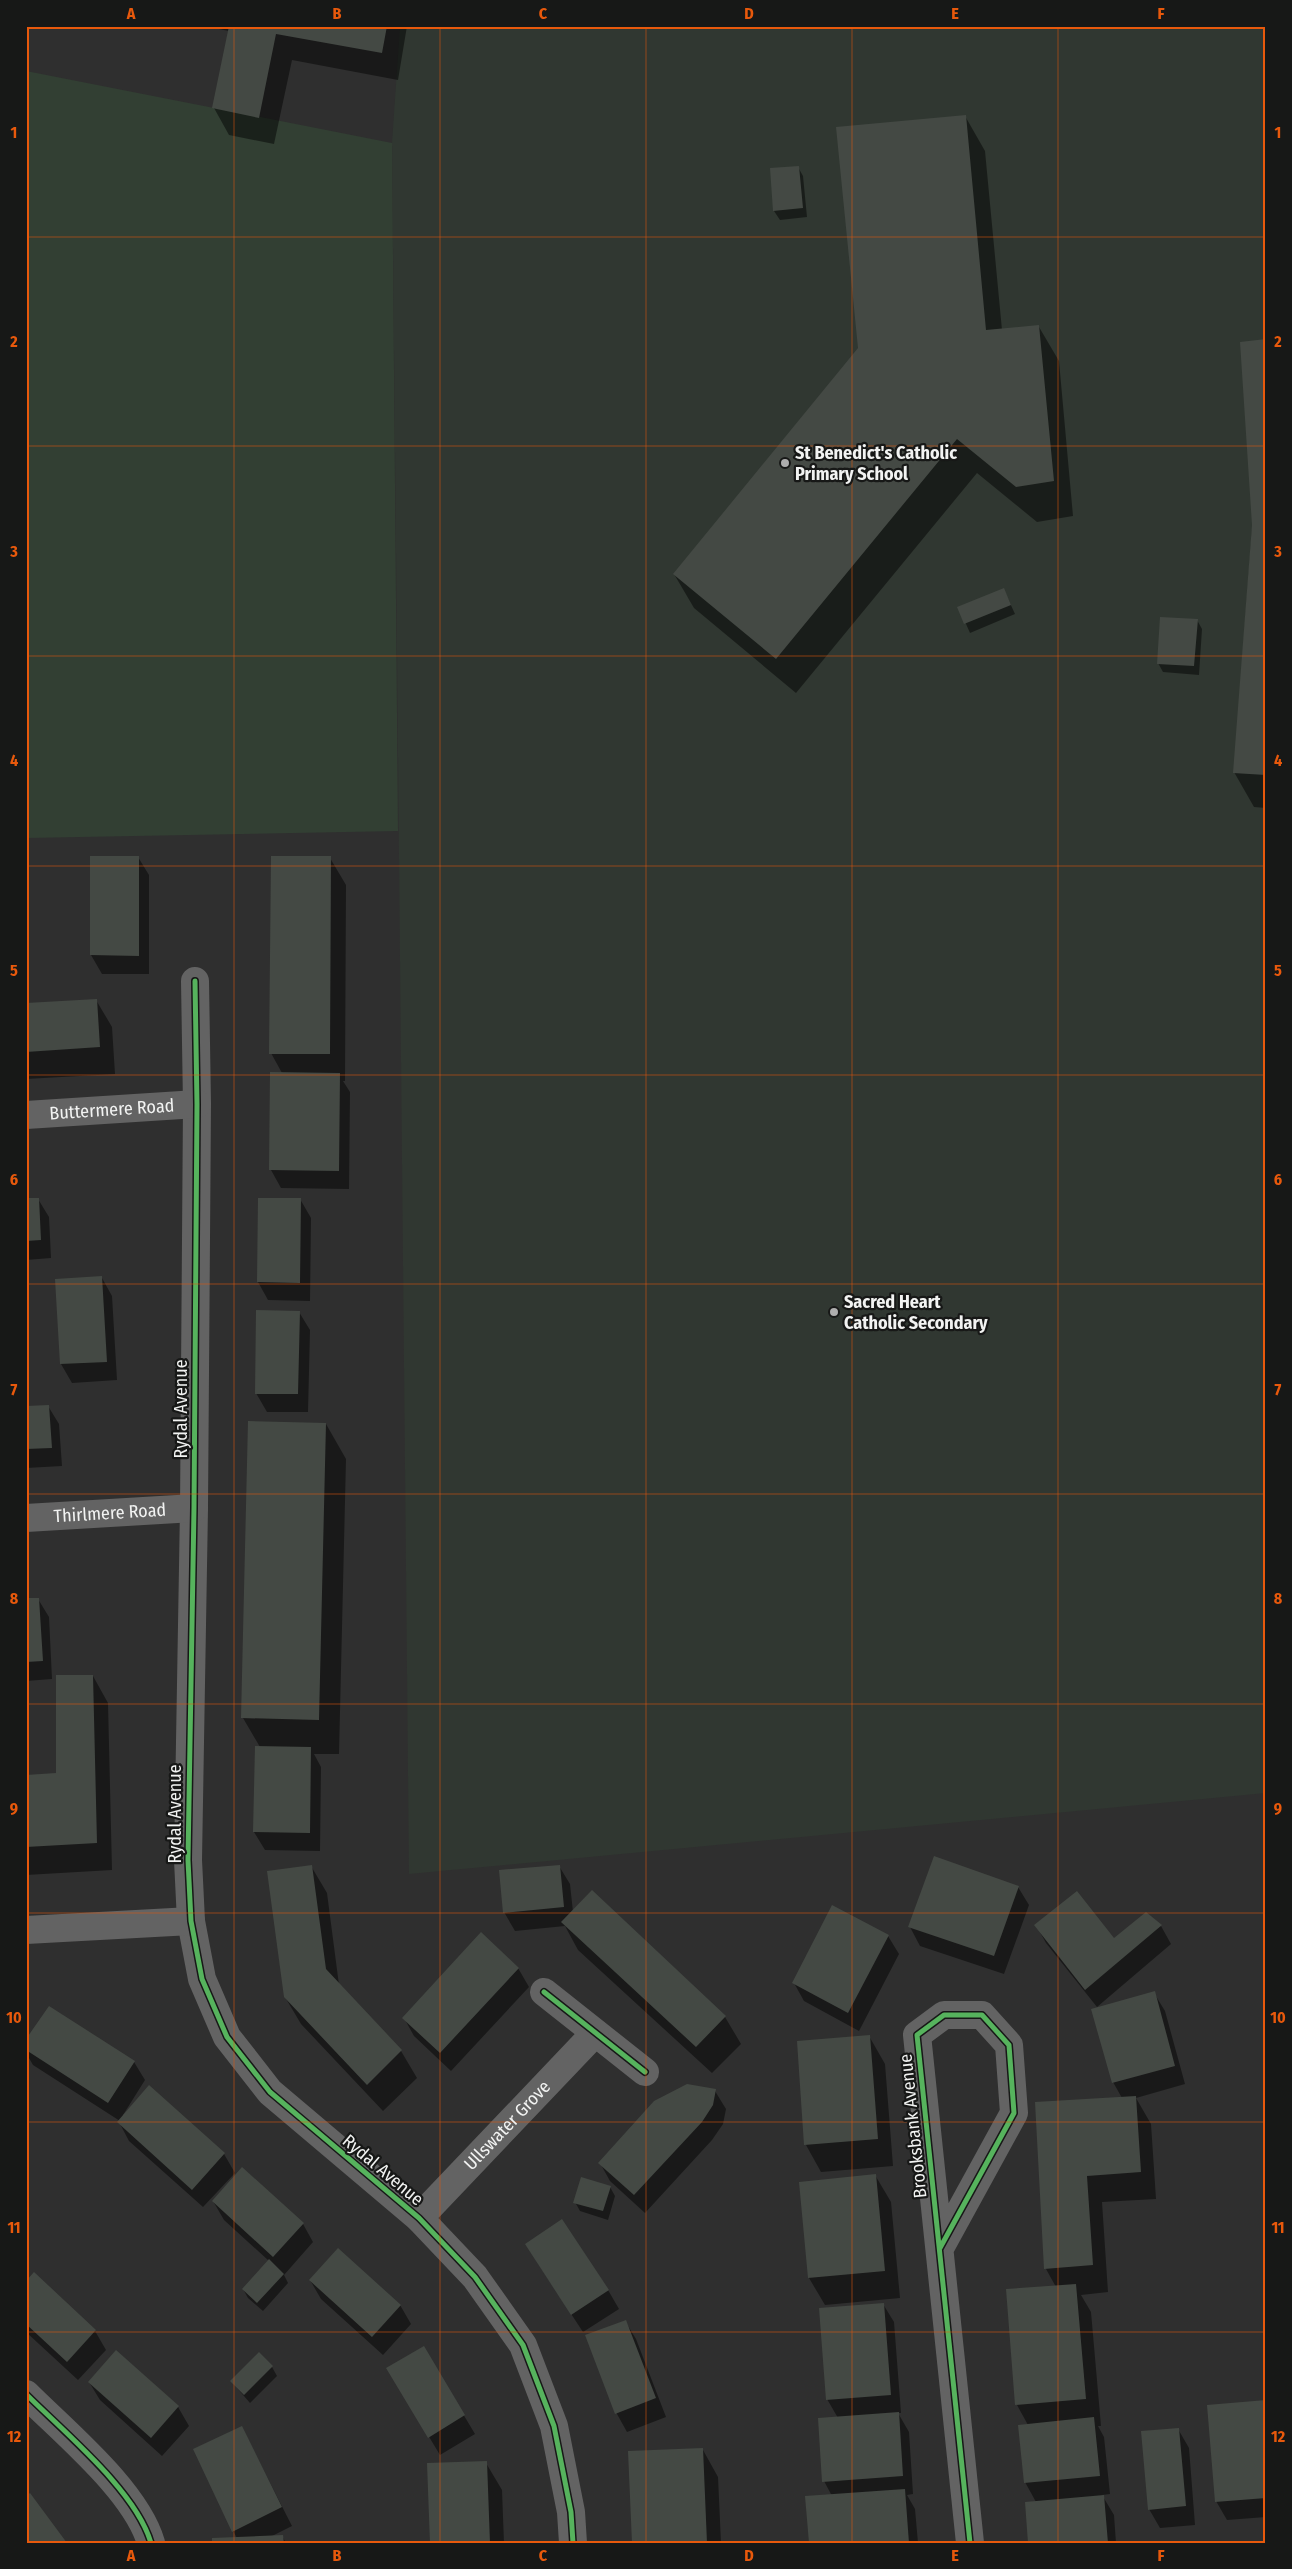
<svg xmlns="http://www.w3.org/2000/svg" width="1292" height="2569" viewBox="0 0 1292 2569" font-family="'Fira Sans Condensed',sans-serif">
<rect width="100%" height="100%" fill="#2f2f2f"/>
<path fill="#303731" d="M400,26h866v1767l-857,81 -17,-1731z"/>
<path fill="#323f33" d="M26,71l366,72 6,688 -372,7z"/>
<path fill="#0007" d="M204,26h203l-9,54 -106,-20 -18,84 -45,-9 -15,-27 15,-77z
M965,116l20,35 17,179 37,-3 20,34 14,155 -36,6 -60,-49 -181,220 -102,-85 -20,-34 185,-226z
M798,167l5,9 4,41 -27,3 -6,-9z
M1266,341v467l-12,-1 -20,-35z
M1004,590l11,24 -45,19 -11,-25z
M1197,620l5,9 -3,46 -36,-3 -5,-9z
M91,857h47l11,18v99h-47l-11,-19z
M330,858l16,27 -1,196h-2l7,11 -1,97 -68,-1 -10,-18 11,-97 -11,-20z
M96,1000l16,27 3,47 -89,5v-75z
M38,1199l11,18 2,41 -25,2v-60z
M300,1199l11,19 -1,83 -42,-1 -10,-18z
M102,1278l10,18 5,84 -45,3 -11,-19 -4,-84z
M299,1312l11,18 -2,82h-41l-11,-19z
M48,1406l11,18 3,42 -36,2v-61z
M326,1424l20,35 -7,295h-25l7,13 -1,84 -55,-1 -11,-18 6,-85 -17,-29z
M38,1599l11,18 3,62 -26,2v-81z
M93,1676l15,27 4,167 -86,5v-99l31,-1z
M311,1866l16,27 12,92 62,66 16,27 -34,33 -82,-87 -16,-27z
M559,1866l11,18 3,28 152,105 16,27 -29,29 -134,-123 -13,-24 -50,5 -11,-19z
M1018,1887l11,18 -25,69 -84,-28 -10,-19z
M1036,1925l78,15 47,-14 10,18 -74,63 -51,-64z
M888,1936l11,18 -40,77 -55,-30 -10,-18z
M518,1968l11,19 -78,84 -37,-35 -10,-18z
M1154,1993l11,18 20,73 -49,14 15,26 5,75 -54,3 6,90 -27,3 10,17 10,114h-3l6,11 6,57 -8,1 12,20 2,28h-87l7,-41 -11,-20 3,-57 -11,-20 39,-118 -10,-18 -10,-166 86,-5 -9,-16z
M869,2036l16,28 8,102 -72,6 -15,-27z
M26,2041l108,21 11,18 -22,35 101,39 11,19 -32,34 -74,-66 -10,-19 1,-1 -87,-56 -7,-12z
M715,2091l11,18 -3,15 -11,16 -67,73 -35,-32 -10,-18z
M875,2175l16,27 9,96 -75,7 -16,-27 -9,-95z
M610,2187l5,9 -7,24 -28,-9 -5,-9z
M213,2201l90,23 10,18 -29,33 4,8 -25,28 -15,-13 -5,-9 26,-28 -45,-41z
M537,2262l71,28 11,19 -36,23z
M34,2274l61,57 11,19 -28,30 -52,-48v-49z
M310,2280l90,25 11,19 -28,31 -62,-56z
M883,2304l11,18 7,91h-3l11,19 4,62 -6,1 8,14 3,34h-108l22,-47 -8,-15 14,-63 -11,-19z
M625,2321l11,18 30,78 -39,15 -10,-18 -31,-78z
M423,2347l52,87 -35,21 -41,-68z
M272,2367l5,9 -27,27 -19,-22z
M89,2382l89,25 11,19 -27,30 -62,-56z
M1266,2402v115l-39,3 -11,-19z
M242,2428l50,98 -22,11 12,-1 4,7h-72l23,-5 -4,-7z
M1178,2429l11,19 6,77 -35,3 -11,-19z
M703,2450l15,27 3,66h-88z
M486,2463l16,27 2,53h-73z"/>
<path fill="#444944" d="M229,26h158l-5,27 -106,-19 -17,84 -47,-10z
M966,115l20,215 53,-5 15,156 -38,6 -59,-48 -181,220 -103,-85 185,-226 -22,-221z
M799,166l4,42 -30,3 -3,-43z
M1266,339v436l-33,-2 19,-248 -12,-183z
M1004,588l7,17 -47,19 -7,-17z
M1160,617l38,2 -4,47 -37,-2z
M90,856h49v100l-49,-1z
M271,856h60l-1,198h-61z
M97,999l3,48 -74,5v-49z
M270,1072l70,1 -1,98 -70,-1z
M26,1198h13l2,42 -15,1z
M258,1198h43l-1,85 -43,-1z
M102,1276l5,86 -47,2 -5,-85z
M256,1310l44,1 -2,83h-43z
M49,1405l3,43 -26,1v-43z
M248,1421l78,2 -7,297 -78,-2z
M26,1598h13l4,63 -17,1z
M56,1675h37l4,168 -71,4v-72l30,-2z
M255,1746l56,1 -1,86 -57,-1z
M934,1856l85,30 -25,70 -86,-29z
M312,1865l14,104 76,81 -35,35 -83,-88 -17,-126z
M560,1865l4,42 -61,6 -4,-43z
M592,1890l134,126 -30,31 -135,-125z
M1077,1891l37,47 32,-26 16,13 -77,65 -51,-65z
M832,1905l57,30 -41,78 -56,-30z
M481,1932l38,36 -79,85 -38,-35z
M1155,1991l20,75 -63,17 -21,-74z
M49,2006l86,55 -27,42 -82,-53v-11z
M870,2035l8,104 -74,6 -7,-104z
M687,2084l29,5 -3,16 -11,17 -68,73 -36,-32 56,-62z
M149,2085l76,68 -33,37 -75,-68z
M1136,2096l5,76 -54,4 6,89 -49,4 -9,-167z
M242,2167l62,56 -31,34 -61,-56z
M876,2174l9,97 -77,7 -9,-96z
M581,2177l30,9 -8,25 -30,-8z
M562,2219l47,71 -38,25 -46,-71z
M338,2248l63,57 -29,32 -63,-57z
M269,2259l15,15 -27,29 -15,-14z
M34,2272l62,58 -29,32 -41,-38v-43z
M1076,2284l10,115 -71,6 -9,-116z
M884,2303l7,92 -65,5 -7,-92z
M626,2320l30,78 -41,16 -30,-79z
M424,2346l41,69 -37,23 -42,-70z
M116,2350l63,56 -28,32 -63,-56z
M259,2352l14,14 -29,29 -14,-14z
M1266,2400v98l-51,4 -8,-97z
M899,2412l4,64 -81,6 -4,-64z
M1094,2417l6,59 -76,7 -6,-58z
M242,2426l40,81 -50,25 -39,-83z
M1179,2428l7,78 -38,4 -7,-79z
M703,2448l4,95h-75l-4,-92z
M487,2461l3,82h-60l-3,-80z
M905,2489l4,54h-100l-4,-47z
M30,2493l37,50h-41v-47z
M1104,2495l4,48h-80l-3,-41z
M283,2535l1,8h-72v-5z"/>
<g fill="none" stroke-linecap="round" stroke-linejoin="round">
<g stroke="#636363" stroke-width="28">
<path d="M195,981l2,123 -3,404 -6,352 3,61 11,58 25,58 43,55 149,126 56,59 48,68 31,81 17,86 2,31"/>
<path id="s1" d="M26,1115l171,-11"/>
<path id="s2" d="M26,1518l168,-10"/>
<path d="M26,1930l165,-9"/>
<path d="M544,1992l101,80"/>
<path id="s3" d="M419,2218l176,-185"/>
<path d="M940,2248l74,-135 -5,-68 -27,-30h-38l-27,20 53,508"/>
<path d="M26,2394c39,39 110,97 125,149"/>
</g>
<g stroke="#171817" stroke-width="8">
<path id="cycleway" d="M195,981l2,123 -3,404 -6,352 3,61 11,58 25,58 43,55 149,126 56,59 48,68 31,81 17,86 2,31
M544,1992l101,80
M940,2248l74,-135 -5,-68 -27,-30h-38l-27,20 53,508
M26,2394c39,39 110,97 125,149"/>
</g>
<use href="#cycleway" stroke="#56b35d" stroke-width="5"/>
</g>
<path fill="none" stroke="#e8590c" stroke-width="1" stroke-opacity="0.55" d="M234,26v2517M440,26v2517M646,26v2517M852,26v2517M1058,26v2517M26,237h1240M26,446h1240M26,656h1240M26,866h1240M26,1075h1240M26,1284h1240M26,1494h1240M26,1704h1240M26,1913h1240M26,2122h1240M26,2332h1240"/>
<g fill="#aeaeae" stroke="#171817" stroke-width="2">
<circle cx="785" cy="463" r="5"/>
<circle cx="834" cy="1312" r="5"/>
</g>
<g text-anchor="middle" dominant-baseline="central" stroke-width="4.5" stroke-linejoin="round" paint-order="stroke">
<g font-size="18" font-weight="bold" fill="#f2f3f2" stroke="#171817" text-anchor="start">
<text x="795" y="453">St Benedict's Catholic<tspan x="795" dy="21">Primary School</tspan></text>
<text x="844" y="1302">Sacred Heart<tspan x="844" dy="21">Catholic Secondary</tspan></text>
</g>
<g font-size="18" fill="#f2f3f2" stroke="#171817">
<text stroke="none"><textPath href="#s1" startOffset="86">Buttermere Road</textPath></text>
<text transform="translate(181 1409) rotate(-90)">Rydal Avenue</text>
<text stroke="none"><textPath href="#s2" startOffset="84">Thirlmere Road</textPath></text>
<text transform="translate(175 1814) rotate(-90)">Rydal Avenue</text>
<text stroke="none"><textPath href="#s3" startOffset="128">Ullswater Grove</textPath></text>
<text transform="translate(913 2126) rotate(-96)">Brooksbank Avenue</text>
<text transform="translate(383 2170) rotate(40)">Rydal Avenue</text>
</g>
</g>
<rect width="1292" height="2569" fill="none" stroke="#171817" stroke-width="55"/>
<rect x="28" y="28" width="1236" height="2514" fill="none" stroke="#e8590c" stroke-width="2"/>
<g font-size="16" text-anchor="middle" font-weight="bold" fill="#e8590c">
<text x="131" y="19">A</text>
<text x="337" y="19">B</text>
<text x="543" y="19">C</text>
<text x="749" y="19">D</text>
<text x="955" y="19">E</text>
<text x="1161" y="19">F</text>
<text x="14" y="138">1</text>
<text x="1278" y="138">1</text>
<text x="14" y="347">2</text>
<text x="1278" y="347">2</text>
<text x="14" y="557">3</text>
<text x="1278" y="557">3</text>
<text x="14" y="766">4</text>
<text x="1278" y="766">4</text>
<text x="14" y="976">5</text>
<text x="1278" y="976">5</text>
<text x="14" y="1185">6</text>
<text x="1278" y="1185">6</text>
<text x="14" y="1395">7</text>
<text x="1278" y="1395">7</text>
<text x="14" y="1604">8</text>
<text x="1278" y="1604">8</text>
<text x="14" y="1814">9</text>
<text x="1278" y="1814">9</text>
<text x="14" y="2023">10</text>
<text x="1278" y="2023">10</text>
<text x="14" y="2233">11</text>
<text x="1278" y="2233">11</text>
<text x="14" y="2442">12</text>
<text x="1278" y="2442">12</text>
<text x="131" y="2561">A</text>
<text x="337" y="2561">B</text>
<text x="543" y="2561">C</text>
<text x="749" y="2561">D</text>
<text x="955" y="2561">E</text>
<text x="1161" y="2561">F</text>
</g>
</svg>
